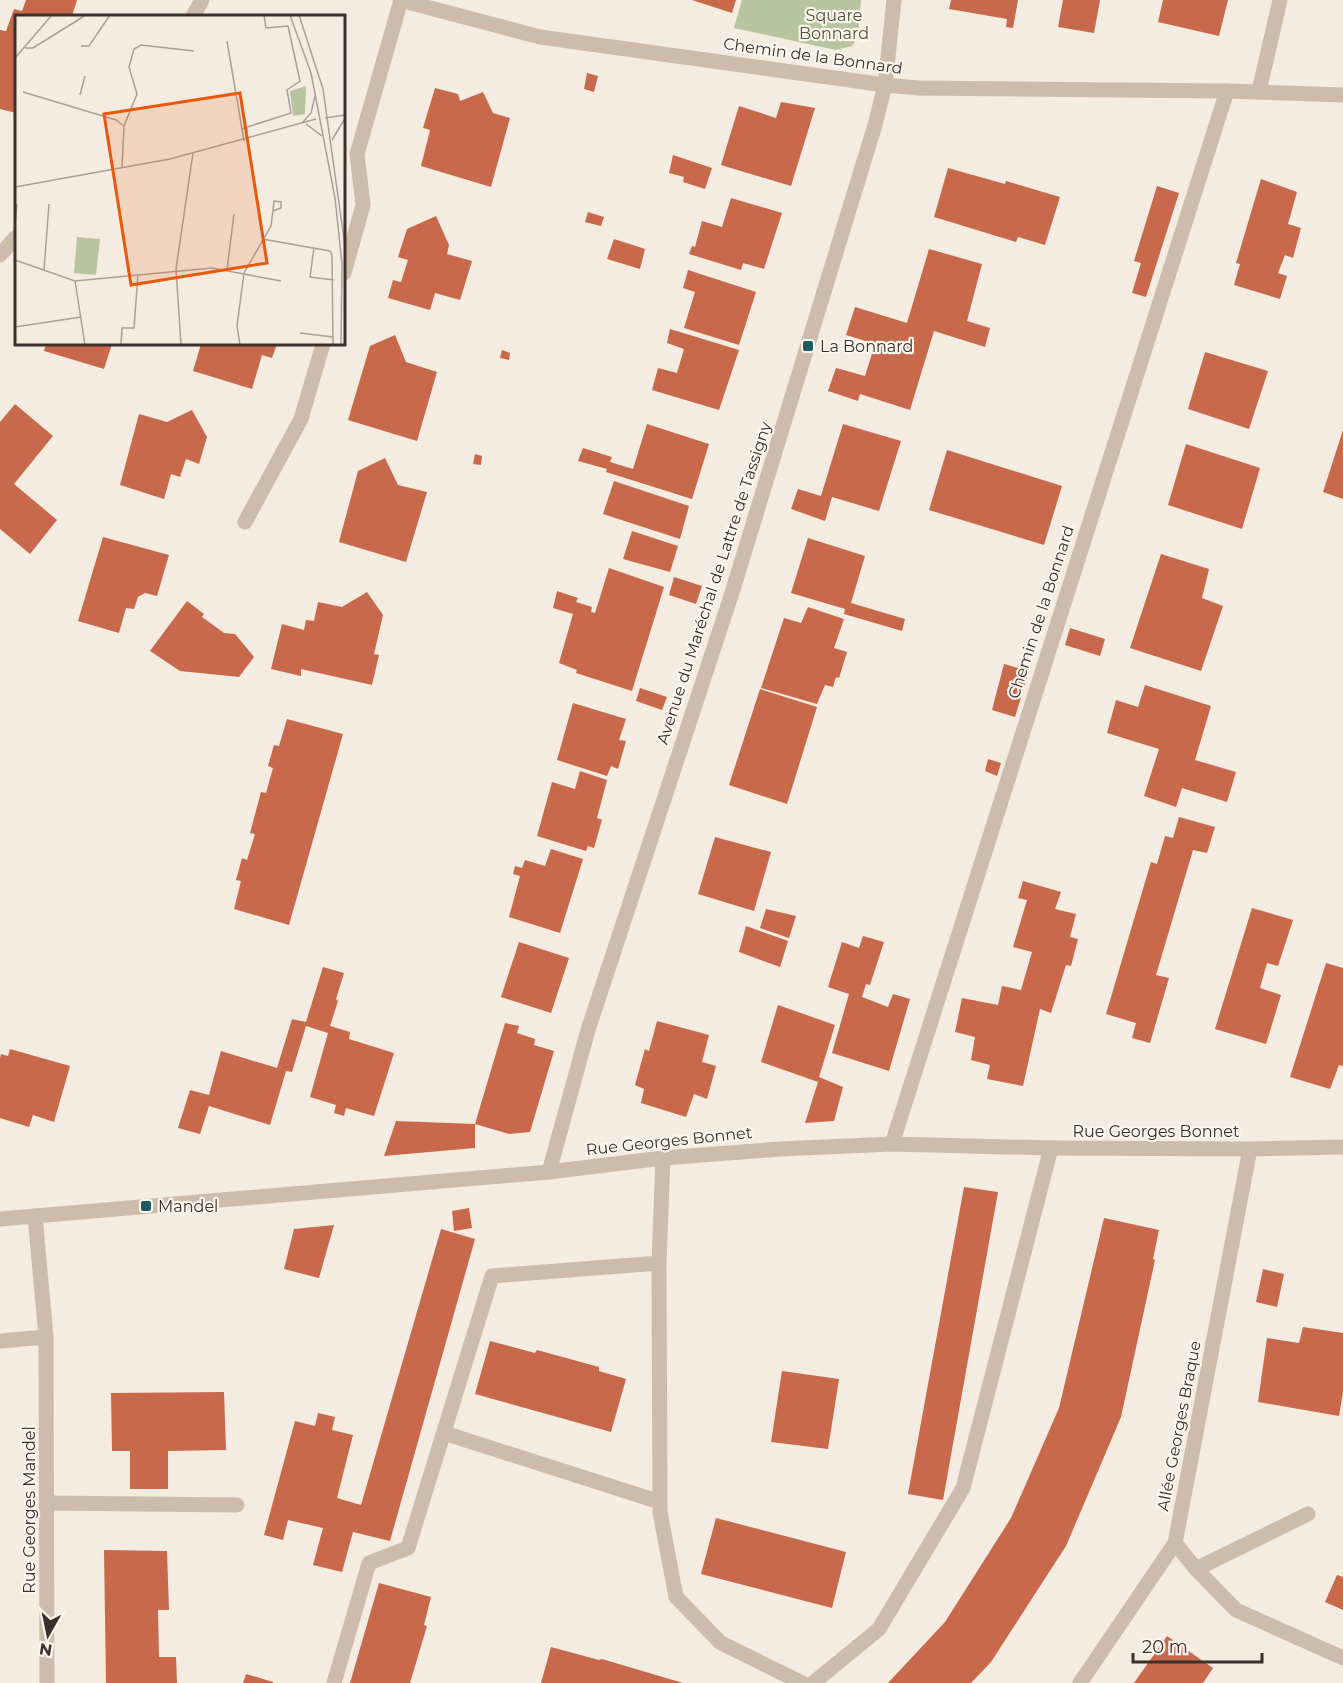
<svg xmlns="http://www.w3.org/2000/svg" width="1343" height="1683" viewBox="0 0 1343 1683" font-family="Montserrat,sans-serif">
<rect width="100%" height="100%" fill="#f4ebe1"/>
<path fill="#b8c4a0" d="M742,0h119l-3,37 -6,9 -16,4 -102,-22z"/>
<path fill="#c8694b" d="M26,0h51l-5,16h-56v97l-16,-4v-79l6,1 8,-22 8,2z
M692,0h44l-4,13z
M951,0h67l-5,28 -7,-1 1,-8 -58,-10z
M1063,0h37l-6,33 -36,-6z
M1163,0h65l-9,36 -61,-14z
M587,73l11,3 -4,16 -10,-3z
M435,88l23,6 2,7 23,-9 10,21 17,5 -19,69 -70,-21 9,-36 -7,-2z
M781,102l34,6 -24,78 -70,-21 18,-59 37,12z
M673,155l39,13 -7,21 -22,-7 1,-5 -15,-4z
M948,168l57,16 1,-3 54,16 -15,48 -27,-8 -2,5 -82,-25z
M1261,179l36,13 -9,32 13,4 -8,30 -8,-3 -7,18 9,3 -7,23 -46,-14 6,-21 -4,-1z
M1157,186l22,7 -33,104 -14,-4 9,-30 -7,-2z
M731,198l51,15 -18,56 -21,-6 -2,7 -52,-16 3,-8 3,1 7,-26 20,6z
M588,212l16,5 -3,9 -16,-4z
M436,216l13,29 -2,9 25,7 -12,39 -25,-7 -5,17 -42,-12 5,-18 8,2 7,-22 -10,-3 9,-28z
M614,239l31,10 -5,20 -33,-10z
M929,249l53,15 -15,57 23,7 -5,19 -51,-16 -24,79 -50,-16 -2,7 -30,-10 8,-23 29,8 10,-32 -29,-9 9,-28 52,16z
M688,270l68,22 -17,53 -55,-17 11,-36 -12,-4z
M670,329l69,21 -20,60 -67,-20 6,-22 19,5 7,-24 -17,-6z
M395,335l11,27 31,10 -20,69 -69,-21 22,-74z
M46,344h66l-8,25 -60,-18z
M201,344h76l-5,14 -10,-3 -10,34 -59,-18z
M502,350l8,3 -1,7 -9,-2z
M1205,352l63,19 -19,58 -61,-20z
M15,404l38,32 -39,48 43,36 -27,34 -30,-25v-107z
M192,410l15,27 -8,27 -13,-5 -6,18 -9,-3 -7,25 -44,-14 19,-71 28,8z
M647,424l62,20 -17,55 -86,-27 1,-3 -29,-8 5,-13 29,9 -2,5 23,7z
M843,424l58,17 -22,70 -47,-14 -7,24 -34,-12 7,-20 23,7z
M1343,430v69l-20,-7z
M1186,444l74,24 -18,61 -74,-24z
M947,450l115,36 -18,59 -115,-35z
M475,454l7,2 -1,9 -8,-1z
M385,458l13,27 29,7 -21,70 -67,-20 19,-71z
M614,481l75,25 -9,33 -77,-25z
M632,531l46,15 -8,26 -47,-13z
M103,537l66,18 -12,41 -12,-3 -7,4 -4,12 -8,-1 -7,25 -41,-12z
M808,538l57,18 -14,47 54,16 -3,12 -58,-17 1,-5 -54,-16z
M1161,554l48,15 -7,29 21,8 -22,65 -71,-23z
M609,568l55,19 -32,104 -56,-18 1,-3 -18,-7 14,-49 -20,-6 4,-17 21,7 -2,4 16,5 -1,5 4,1z
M674,577l28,9 -6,18 -27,-9z
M367,592l16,23 -9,39 5,1 -7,30 -71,-16v7l-30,-7 11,-45 22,6 2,-10 8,1 4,-19 24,5z
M187,601l17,13 -2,3 22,16 11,1 19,23 -15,20 -59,-6 -30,-20z
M808,607l36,12 -10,29 13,4 -8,26 -3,-1 -3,10 -8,-2 -8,19 -56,-16 23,-70 17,5z
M1070,628l35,11 -5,17 -35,-11z
M1004,664l25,7 -14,46 -23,-7z
M1145,685l66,21 -16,54 41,12 -9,30 -45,-14 -6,19 -32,-11 15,-47 -52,-16 9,-33 22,7z
M640,688l27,9 -5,13 -26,-9z
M760,689l57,18 -30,97 -58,-19z
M573,703l53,16 -7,21 7,1 -8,28 -7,-3 -4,10 -50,-16z
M287,719l56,15 -54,191 -55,-16 7,-28 -5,-1 6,-22 5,2 8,-26 -5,-1 11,-41 5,1 7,-25 -5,-2 6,-21 5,1z
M988,759l13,4 -4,13 -12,-5z
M580,771l27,9 -10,38 5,2 -8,28 -6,-2 -2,5 -49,-15 15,-54 23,7z
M1179,817l36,10 -8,26 -14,-3 -37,125 13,3 -19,65 -18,-5 4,-15 -30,-9 45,-152 6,2 8,-28 8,2z
M715,837l56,15 -17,59 -56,-17z
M551,849l32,10 -23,74 -51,-16 11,-41 -7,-2 2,-8 7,2 3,-8 20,6z
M1023,881l38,11 -6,17 21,5 -6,23 8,2 -7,27 -5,-1 -15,48 -11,-4 -17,77 -36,-7 3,-14 -19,-5 4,-23 -20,-5 7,-34 36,7 4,-19 19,4 11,-38 -19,-5 14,-47 -9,-2z
M1252,908l41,12 -15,46 -11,-3 -7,25 21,7 -15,49 -51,-15z
M766,909l30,7 -7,22 -29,-10z
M746,926l42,15 -8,26 -41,-15z
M863,936l21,6 -14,43 -4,-1 -4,13 26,10 5,-13 17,5 -21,72 -57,-18 17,-59 -21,-7 14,-45 17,6z
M519,942l50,16 -18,55 -50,-16z
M1326,963l17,5v98l-4,-1 -9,24 -40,-12z
M323,967l21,6 -8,26 2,2 -8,25 20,6 -1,7 45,14 -20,63 -28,-8 -2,8 -10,-3 2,-8 -26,-8 18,-64 -22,-7 -14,46 -6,-1 -16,54 -61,-19 -9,28 -22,-6 12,-38 19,5 12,-44 56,17 15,-49 14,3z
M778,1005l57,20 -16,52 24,10 -9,34 -29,2 13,-41 -57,-20z
M657,1021l52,14 -7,27 14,4 -9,33 -13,-5 -8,23 -45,-14 3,-14 -9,-4 10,-36 4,2z
M505,1023l14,3 -2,7 18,6 -1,6 20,6 -24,81 -21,2 -34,-10v24l-91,8 12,-35 79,3z
M10,1049l60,17 -16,56 -21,-7 -4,12 -29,-9v-60l1,-4 7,2z
M964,1187l34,5 -55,308 -35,-6z
M469,1208l3,20 -18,3 -2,-20z
M1104,1218l55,12 -6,29 2,1 -34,157 -55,129 -75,116 -20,21h-83l57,-61 66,-104 48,-110z
M334,1225l-15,53 -35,-9 10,-40z
M441,1229l34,10 -85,302 -37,-9 -11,40 -29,-7 10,-37 -35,-8 -5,20 -19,-5 31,-114 20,5 3,-13 17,4 -3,13 21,5 -16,63 24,7z
M1263,1269l21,5 -7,33 -21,-5z
M1303,1327l40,6v59l-4,24 -81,-14 9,-64 32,5z
M490,1341l45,12 2,-3 62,17v4l27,8 -15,53 -136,-38z
M782,1371l57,8 -11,70 -57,-7z
M224,1392l2,58 -58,1v38h-38v-38h-18l-1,-58z
M716,1518l130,34 -14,56 -131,-34z
M104,1550l63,1 2,59h-11l1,47h17l1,26h-71z
M1337,1575l6,2v33l-18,-8z
M379,1583l52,14 -7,28 3,1 -17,57h-60z
M1167,1636l46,32 -10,15h-69z
M551,1647l48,13 3,-1 81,24h-142z
M246,1674l27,8v1h-30z"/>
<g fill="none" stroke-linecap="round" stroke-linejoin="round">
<path stroke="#cdbbac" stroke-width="15" d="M892,1144l335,-1053
M663,1158l-4,105 1,249 16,85 45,46 81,40
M444,1433l216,69
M47,1503l190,2
M1196,1569l112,-55
M334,1683l35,-120 39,-15 84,-272 167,-13
M813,1683l66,-54 84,-141 88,-340"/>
<path stroke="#cdbbac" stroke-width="15" d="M400,0l140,37 345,48 34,3 308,3 116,4
M193,16l9,-16
M1259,91l21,-91
M0,255l16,-18
M344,273l19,-68 -6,-51 44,-154
M245,522l56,-103 22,-75
M549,1172l39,-142 143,-434 144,-471 10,-40 9,-85
M35,1216l11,121 1,346
M0,1341l46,-4
M1175,1543l21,26 40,41 107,48
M1080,1683l95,-140 75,-394"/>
<path stroke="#cdbbac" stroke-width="15" d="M0,1219l549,-47 114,-14 117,-9 112,-5 159,4 199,1 93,-2"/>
</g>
<g fill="#1f5a5e" stroke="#fbf5ee" stroke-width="2">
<rect x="802" y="340" width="12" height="12" rx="3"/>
<rect x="140" y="1200" width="12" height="12" rx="3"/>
</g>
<g text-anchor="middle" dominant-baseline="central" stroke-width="4.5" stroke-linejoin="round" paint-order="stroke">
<g font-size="16" fill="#4a5a2e" stroke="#fbf5ee">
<text x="834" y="15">Square<tspan x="834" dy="18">Bonnard</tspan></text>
</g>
<g font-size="16" fill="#3b302b" stroke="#fbf5ee">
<text transform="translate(813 56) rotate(8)">Chemin de la Bonnard</text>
<text transform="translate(714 583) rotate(-72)">Avenue du Maréchal de Lattre de Tassigny</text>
<text transform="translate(1041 612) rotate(-72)">Chemin de la Bonnard</text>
<text x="1156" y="1131">Rue Georges Bonnet</text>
<text transform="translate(669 1141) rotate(-6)">Rue Georges Bonnet</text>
<text transform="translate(1179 1426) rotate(-79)">Allée Georges Braque</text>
<text transform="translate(29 1510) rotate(-90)">Rue Georges Mandel</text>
</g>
<g font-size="16" fill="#3b302b" stroke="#fbf5ee" text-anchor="start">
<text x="820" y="346">La Bonnard</text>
<text x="158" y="1206">Mandel</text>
</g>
</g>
<g transform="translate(15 15)">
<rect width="330" height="330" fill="#f4ebe1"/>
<path d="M291,71l-1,28 -12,2 -3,-25zM62,222l23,2 -4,36 -22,-2z" fill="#b8c4a0"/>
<path fill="none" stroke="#aaa098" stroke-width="1.5" d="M249,0l2,13 22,-2M275,0l21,58 24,125 7,66 -1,81M284,0l24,74 22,157M212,26l17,100M66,31h8l21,-31M10,33h8l53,-33M0,43l37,-43M8,77l93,28 8,6M65,80l5,-19M310,103l20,-3M287,108l9,-10 4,-17M291,109l16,12M226,114l50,-16 -4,-23 13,-9 -12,-55M317,125l12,-20M107,152l2,-41 13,-32 -8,-27 5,-18 7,-4 53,6M0,172l155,-28 146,-40M0,209l2,-20M247,224l68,12 2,4 1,90M299,233l-4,29 24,3M0,245l60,21 137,-13 69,13M29,255l5,-66M212,255l7,-56M60,266l10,64M0,312l66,-10M285,318l33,4M106,330l1,-17h12l4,-54M166,330l-5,-76 17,-116M225,330l-3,-19 7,-53 27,-47 2,-15 1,-10 7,1v6l-8,3"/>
<path fill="#e8590c" fill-opacity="0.15" stroke="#e8590c" stroke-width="3" d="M225,78l27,170 -136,22 -27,-171z"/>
<rect width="330" height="330" fill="none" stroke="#3b302b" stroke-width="3"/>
</g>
<g transform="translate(48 1635) rotate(189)" stroke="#fbf5ee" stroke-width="4.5" paint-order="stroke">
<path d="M0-4.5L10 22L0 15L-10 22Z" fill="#3b302b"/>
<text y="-9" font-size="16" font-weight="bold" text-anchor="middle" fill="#3b302b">N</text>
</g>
<path d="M1133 1653v9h129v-9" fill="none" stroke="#3b302b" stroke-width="3"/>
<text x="1142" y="1653" font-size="18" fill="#3b302b" stroke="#fbf5ee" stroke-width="4.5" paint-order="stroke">20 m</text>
</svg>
